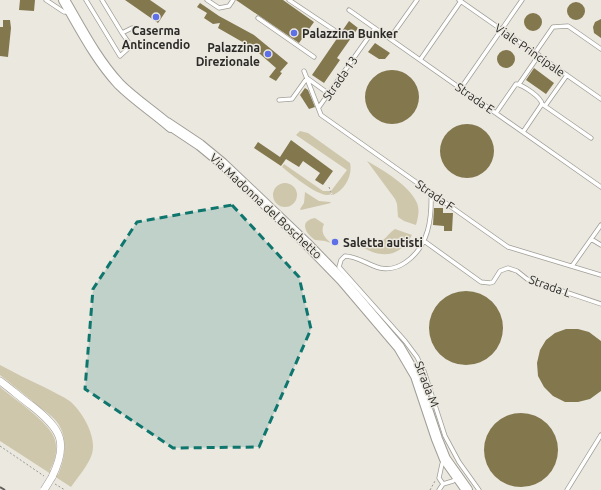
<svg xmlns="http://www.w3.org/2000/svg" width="601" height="490" viewBox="0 0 601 490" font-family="Ubuntu,sans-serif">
<rect width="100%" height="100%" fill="#ebe8e0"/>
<path fill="#cfc7ac" d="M300,131l8,2 42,30c3,12 -5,27 -17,32l-2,-4 16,-21 -51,-35z
M367,161c16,9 43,25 50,42 3,8 1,14 -1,22l-12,-4 -6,-4 -1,-13 -2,-5z
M284,164l39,27h7l1,3c-10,6 -40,-20 -49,-27z
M273 195a12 12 0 1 1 24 0a12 12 0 1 1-24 0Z
M305,192l14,9 11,1 1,1 -30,7 -1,-1 4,-6z
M315,218l9,6c-4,9 1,14 7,19l-6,-2 -10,-1c-9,-6 -17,-19 0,-22z
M395,229l17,6c-14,26 -36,23 -57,7 9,2 19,4 28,-2 4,-3 7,-8 12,-11z
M0,365c15,8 29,15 44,22 9,5 19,9 27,15 12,11 26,35 21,52 -4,12 -14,23 -21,33l-71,-46v-54c14,12 51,36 55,53 3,11 0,21 -5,30l8,5c7,-16 10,-35 1,-50 -5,-8 -14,-14 -21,-19 -12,-10 -25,-21 -38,-31z"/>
<path fill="#83774e" d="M20,0h15l-1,11 -15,-1z
M125,0h25l16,11 -8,12z
M236,0h47l31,22 -15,21z
M567 11a9 9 0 1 1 18 0a9 9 0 1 1-18 0Z
M200,3l19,13 35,19 34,28 -8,9 2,1 -6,8 -7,-4 7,-9 -23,-20 -35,-20 2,-5 -7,1 -9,-6 3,-5 -10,-6z
M524 22a9 9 0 1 1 18 0a9 9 0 1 1-18 0Z
M601,19v19l-7,-5 -1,-6 2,-5z
M3,20h7l1,8 -3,29 -8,-1v-29h3z
M349,21l9,7 -21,30 3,2 -16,23 -12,-8z
M375,43l15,10 -5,6h-6l-11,-7z
M497 59a9 9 0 1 1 18 0a9 9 0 1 1-18 0Z
M534,68l20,15 -8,11 -20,-14z
M365 97a27 27 0 1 1 54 0a27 27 0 1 1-54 0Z
M305,88l3,2 7,17 -6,2 -9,-14z
M440 151a27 27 0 1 1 54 0a27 27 0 1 1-54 0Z
M291,140l42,31 -10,14 -8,-5 5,-7 -17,-12 -4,6 -13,-8 -5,7 -27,-18 4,-6 22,15z
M434,208h9v5h10l-1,18h-8v-5l-11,-1z
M429 328a37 37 0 1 1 74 0a37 37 0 1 1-74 0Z
M566,329h12l11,3 12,9v50l-11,8 -12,3h-13l-12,-6 -9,-9 -6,-11 -1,-13 3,-13 6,-10 9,-7z
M484 450a37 37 0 1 1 74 0a37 37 0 1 1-74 0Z"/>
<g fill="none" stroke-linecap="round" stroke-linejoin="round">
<g stroke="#a09e96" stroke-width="5">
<path id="lane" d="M46,0l18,12h5
M86,0l34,56 11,-10 -9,-13 10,-5
M102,0l20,33
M207,0l12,8 10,-2 4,-6
M289,0l45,30
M459,0l142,99
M349,10l252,177
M258,18l56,39
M390,38l27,-38
M535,53l18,-26 15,-1 33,23
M420,60l41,-59
M304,71l17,44 187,132 93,28
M519,84l20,-29
M461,88l61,-88
M279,100l13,-1 15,-21 22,16
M542,104l49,34
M545,106l22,-31
M319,107l56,-79
M496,113l20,-29c7,1 25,13 26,20l-19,28
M431,192c1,26 -2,54 -25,70 -7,5 -17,8 -26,6 -12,-3 -23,-12 -35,-12l-4,4 -2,7 66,74 12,16 7,14 21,65 14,26 20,28
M591,239l10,6
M424,241l57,41 9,1 3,-1 7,-11 8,-3 9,3 10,8 74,25
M572,266l29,-41
M444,460l-2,4 -3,14 4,6 10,-3 4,-4
M439,490l4,-6
M567,490l34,-55"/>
</g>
<g stroke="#a09e96" stroke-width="8">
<path id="street" d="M0,381c11,8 21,17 32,25 29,23 37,36 20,71"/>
</g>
<g stroke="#a09e96" stroke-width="12">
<path id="secondary" d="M64,0c17,29 32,59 55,84 16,16 35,28 52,43
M167,123l33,22 23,19 83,79 36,37 57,67 17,29 21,63 8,20 22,31"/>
</g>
<path stroke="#9a9892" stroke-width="1" stroke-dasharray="2 2" stroke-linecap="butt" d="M329,187l3,8
M0,446l44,30
M55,484l10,6
M430,490l5,-9"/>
<use href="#lane" stroke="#fff" stroke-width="3.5"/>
<use href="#street" stroke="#fff" stroke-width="7"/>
<use href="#secondary" stroke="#fff" stroke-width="10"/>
<path stroke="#62605c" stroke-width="2" stroke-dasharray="6 3" stroke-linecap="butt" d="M0,487l5,3"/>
<g stroke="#a09e96" stroke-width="8" stroke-linecap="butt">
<path id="street-bridge" d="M44,490l8,-13"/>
</g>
<use href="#street-bridge" stroke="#fff" stroke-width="7"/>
</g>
<path fill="#0f766e" fill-opacity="0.2" stroke="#0f766e" stroke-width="3" stroke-dasharray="8 5" stroke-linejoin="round" d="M232,205l67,72 12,52 -52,118 -86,1 -88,-59 8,-100 44,-67z"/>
<g fill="#5e70e8" stroke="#ebe8e0" stroke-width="1.5">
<circle cx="156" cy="17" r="4"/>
<circle cx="294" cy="33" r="4"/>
<circle cx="268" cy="54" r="4"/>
<circle cx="335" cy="242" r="4"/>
</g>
<g text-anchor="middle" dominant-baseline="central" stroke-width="3" stroke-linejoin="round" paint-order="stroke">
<g font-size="12" font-weight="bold" fill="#2c2b28" stroke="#ebe8e0" text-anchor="start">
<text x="156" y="30" text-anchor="middle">Caserma<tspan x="156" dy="14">Antincendio</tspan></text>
<text x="302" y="33">Palazzina Bunker</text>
<text x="260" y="47" text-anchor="end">Palazzina<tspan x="260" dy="14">Direzionale</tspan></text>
<text x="343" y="242">Saletta autisti</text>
</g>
<g font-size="12" fill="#2c2b28" stroke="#ebe8e0">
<text transform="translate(530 50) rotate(35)">Viale Principale</text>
<text transform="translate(340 78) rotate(-55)">Strada 13</text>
<text transform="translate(475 98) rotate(35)">Strada E</text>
<text transform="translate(435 195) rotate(35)">Strada F</text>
<text transform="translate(266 206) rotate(43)">Via Madonna del Boschetto</text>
<text transform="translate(550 286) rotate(20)">Strada L</text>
<text transform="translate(427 384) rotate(69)">Strada M</text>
</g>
</g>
</svg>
